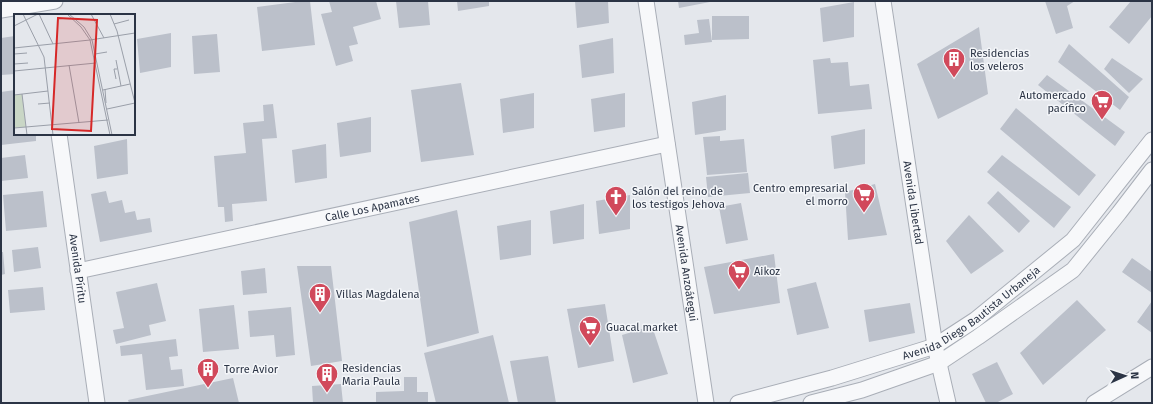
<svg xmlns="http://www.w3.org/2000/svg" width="1153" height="404" viewBox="0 0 1153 404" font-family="'Fira Sans',sans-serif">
<rect width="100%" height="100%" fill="#e4e7ec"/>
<path fill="#bbc0ca" d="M303,1h7l5,44 -53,6 -5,-44z
M329,1h47l5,18 -28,8 5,17 -9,2 4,15 -17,5 -15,-52 11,-2z
M396,1h32l2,24 -31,3z
M457,1h32v5l-31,5z
M575,1h33l1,22 -32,5z
M678,1h32v1l-31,6z
M1045,1h30l-8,5 6,22 -17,6z
M1131,1h20l1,15 -23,28 -20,-17z
M854,2v35l-31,5 -3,-34z
M712,16h37v23l-37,1z
M709,19l3,23 -27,3 -1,-10 15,-2 -2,-13z
M979,27l9,67 -50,25 -21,-55z
M171,33v34l-31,6 -3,-34z
M217,34l3,38 -26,2 -2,-38z
M15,36v38l-14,1v-37z
M613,38l1,35 -32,5 -3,-33z
M1069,44l60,53 -9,13 -62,-48z
M830,58l1,5 17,-1 2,24 19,-2 3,25 -54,5 -5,-54z
M1112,58l31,21 -14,14 -25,-24z
M1047,75l78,57 -10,14 -77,-61z
M461,83l13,72 -53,7 -10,-72z
M15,90v44h21v7l-35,4v-53z
M534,93v35l-31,5 -3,-34z
M625,93v34l-31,5 -3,-33z
M726,95v35l-31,5 -3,-33z
M273,104l4,34 -15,1 5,62 -35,3 1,17 -8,1 -1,-15h-6l-4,-51 32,-3 -3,-30 21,-2 -1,-16z
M1016,108l80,67 -17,21 -79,-67z
M371,117v35l-31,5 -3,-34z
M865,129v35l-31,5 -3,-33z
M720,136v5l24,-2 3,33 -40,3 -4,-38z
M127,139l1,35 -31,5 -3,-33z
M326,144l1,34 -32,5 -3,-33z
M25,155l3,23 -27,3v-23z
M1002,155l69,52 -17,21 -67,-56z
M748,173l2,20 -42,4 -2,-20z
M875,184l12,51 -39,5 -3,-48z
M43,191l4,36 -41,4 -3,-36z
M106,191l3,12 13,-3 3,13 10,-2 2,9 13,-2 2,14 -52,10 -9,-48z
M998,191l32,30 -11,12 -32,-30z
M630,195v34l-31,5 -3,-33z
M741,203l7,37 -22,4 -7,-37z
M584,204v35l-31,5 -3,-33z
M457,210l22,123 -52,14 -18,-125z
M969,215l35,36 -33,23 -25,-33z
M531,220v35l-31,5 -3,-34z
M38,247l3,21 -27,4 -2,-22z
M1,252h2l2,22 -4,1z
M774,254l6,49 -66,11 -10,-47z
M1132,258l20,14v21l-30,-21z
M297,266h34l11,95 -31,5z
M265,268l2,25 -24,2 -2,-24z
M816,282l13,46 -32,7 -10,-46z
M157,283l9,38 -17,4 2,10 -35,9 -3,-14 11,-2 -8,-36z
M43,287l2,23 -35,3 -2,-23z
M1077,300l29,30 -63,55 -23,-32z
M1152,301v32l-15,-11z
M910,303l5,30 -46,9 -5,-32z
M605,304l9,57 -36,7 -11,-59z
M234,305l5,44 -36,3 -4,-43z
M291,307l4,48 -19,2 -2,-22 -24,2 -2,-26z
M652,326l16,48 -35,9 -11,-48z
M493,335l16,68h-73l-12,-50z
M176,339l2,17 -9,1 2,13 11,-1 2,17 -38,4 -4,-36 -21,2 -1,-10z
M548,356l8,47h-38l-8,-42z
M997,362l16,32 -17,9h-10l-14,-29z
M404,377h13v15h11v11h-52v-11l28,-1z
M233,378l6,25h-110l-1,-3z
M341,384l2,19h-30l-1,-17z"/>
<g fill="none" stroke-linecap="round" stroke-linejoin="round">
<g stroke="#a9aeb7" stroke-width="17">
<g id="street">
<path id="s1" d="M646,1l60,402"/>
<path id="s2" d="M883,1l52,345 13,57"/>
<path d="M1,10l54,-9"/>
<path id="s3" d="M59,134l38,269"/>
<path id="s4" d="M78,271l589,-127"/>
<path id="s5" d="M738,403l94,-25 103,-32 40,-26 98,-80 79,-100"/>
<path d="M811,403l51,-13 77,-27 39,-26 95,-67 46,-57 33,-43"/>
<path d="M1094,403l58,-36"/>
</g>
</g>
<use href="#street" stroke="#f7f8fa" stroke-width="15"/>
</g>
<defs>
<g id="building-pin" transform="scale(1.15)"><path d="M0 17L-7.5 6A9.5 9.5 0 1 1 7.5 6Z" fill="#d1495b" stroke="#f4f6f9"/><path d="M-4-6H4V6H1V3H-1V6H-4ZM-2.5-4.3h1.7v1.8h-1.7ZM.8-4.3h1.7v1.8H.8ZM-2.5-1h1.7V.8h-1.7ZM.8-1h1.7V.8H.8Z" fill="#fff"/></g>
<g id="supermarket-pin" transform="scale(1.15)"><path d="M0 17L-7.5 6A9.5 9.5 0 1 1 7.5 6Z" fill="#d1495b" stroke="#f4f6f9"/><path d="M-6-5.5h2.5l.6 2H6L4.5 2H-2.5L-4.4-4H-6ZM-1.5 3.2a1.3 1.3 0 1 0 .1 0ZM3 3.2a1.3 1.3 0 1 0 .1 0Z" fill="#fff"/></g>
<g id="church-pin" transform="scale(1.15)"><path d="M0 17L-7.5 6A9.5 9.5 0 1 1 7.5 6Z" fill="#d1495b" stroke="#f4f6f9"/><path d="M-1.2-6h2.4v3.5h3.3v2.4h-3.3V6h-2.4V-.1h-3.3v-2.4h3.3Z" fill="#fff"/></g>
</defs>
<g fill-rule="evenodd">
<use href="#building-pin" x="954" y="59"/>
<use href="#supermarket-pin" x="1102" y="101"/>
<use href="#supermarket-pin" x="864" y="194"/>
<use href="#church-pin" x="616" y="197"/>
<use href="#supermarket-pin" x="739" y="271"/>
<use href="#building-pin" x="320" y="294"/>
<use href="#supermarket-pin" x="590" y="327"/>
<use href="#building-pin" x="208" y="369"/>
<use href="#building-pin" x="327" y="374"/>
</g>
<g text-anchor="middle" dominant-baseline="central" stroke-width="3" stroke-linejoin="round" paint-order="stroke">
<g font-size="11" fill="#2b3445" stroke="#f4f6f9" text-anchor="start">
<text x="970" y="53">Residencias<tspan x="970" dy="13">los veleros</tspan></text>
<text x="1086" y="95" text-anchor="end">Automercado<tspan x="1086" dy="13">pacífico</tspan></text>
<text x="848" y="188" text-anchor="end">Centro empresarial<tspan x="848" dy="13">el morro</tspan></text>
<text x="632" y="191">Salón del reino de<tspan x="632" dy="13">los testigos Jehova</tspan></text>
<text x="754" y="271">Aikoz</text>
<text x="336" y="294">Villas Magdalena</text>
<text x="606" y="327">Guacal market</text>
<text x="342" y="368">Residencias<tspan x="342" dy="13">Maria Paula</tspan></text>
<text x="224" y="369">Torre Avior</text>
</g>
<g font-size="11" fill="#2b3445" stroke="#f4f6f9">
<text stroke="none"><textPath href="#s2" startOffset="204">Avenida Libertad</textPath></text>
<text stroke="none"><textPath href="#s4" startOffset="301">Calle Los Apamates</textPath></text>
<text stroke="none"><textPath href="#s3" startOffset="136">Avenida Píritu</textPath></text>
<text stroke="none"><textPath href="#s1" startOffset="275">Avenida Anzoátegui</textPath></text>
<text stroke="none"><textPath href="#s5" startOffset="253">Avenida Diego Bautista Urbaneja</textPath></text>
</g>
</g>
<g transform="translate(14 14)">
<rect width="121" height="121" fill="#e4e7ec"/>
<path d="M8,80l4,33 -12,1v-33z" fill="#c9d6c5"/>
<path fill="none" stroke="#9a9fa9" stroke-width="1" d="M9,0l21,43 9,78M25,0l14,30M53,0l14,13 9,13 20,95M55,0l15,13 8,13 20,95M77,0l13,24M96,0l7,17 18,72M100,10l15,-4M0,12l24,-12M0,34l76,-8 45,-7M0,40l13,-1M81,40l12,-2M102,46l5,26M0,50l14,-1M55,51l10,58M0,57l82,-8M102,65l-2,-10h3M91,75l1,14M89,76l27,-6M8,80l5,41M0,81l34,-4M24,90l12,-1M93,95l28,-6M0,114l94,-8"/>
<path fill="#d62828" fill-opacity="0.15" stroke="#d62828" stroke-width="2" d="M44,4l39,2 -6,111 -39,-2z"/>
<rect width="121" height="121" fill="none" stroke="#2b3445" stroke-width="2"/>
</g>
<rect width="1153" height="404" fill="none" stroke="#2b3445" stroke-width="4"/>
<g transform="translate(1125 376) rotate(87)" stroke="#f4f6f9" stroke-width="3" paint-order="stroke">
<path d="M0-3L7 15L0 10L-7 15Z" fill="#2b3445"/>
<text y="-6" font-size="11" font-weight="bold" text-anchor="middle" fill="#2b3445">N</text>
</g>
</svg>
